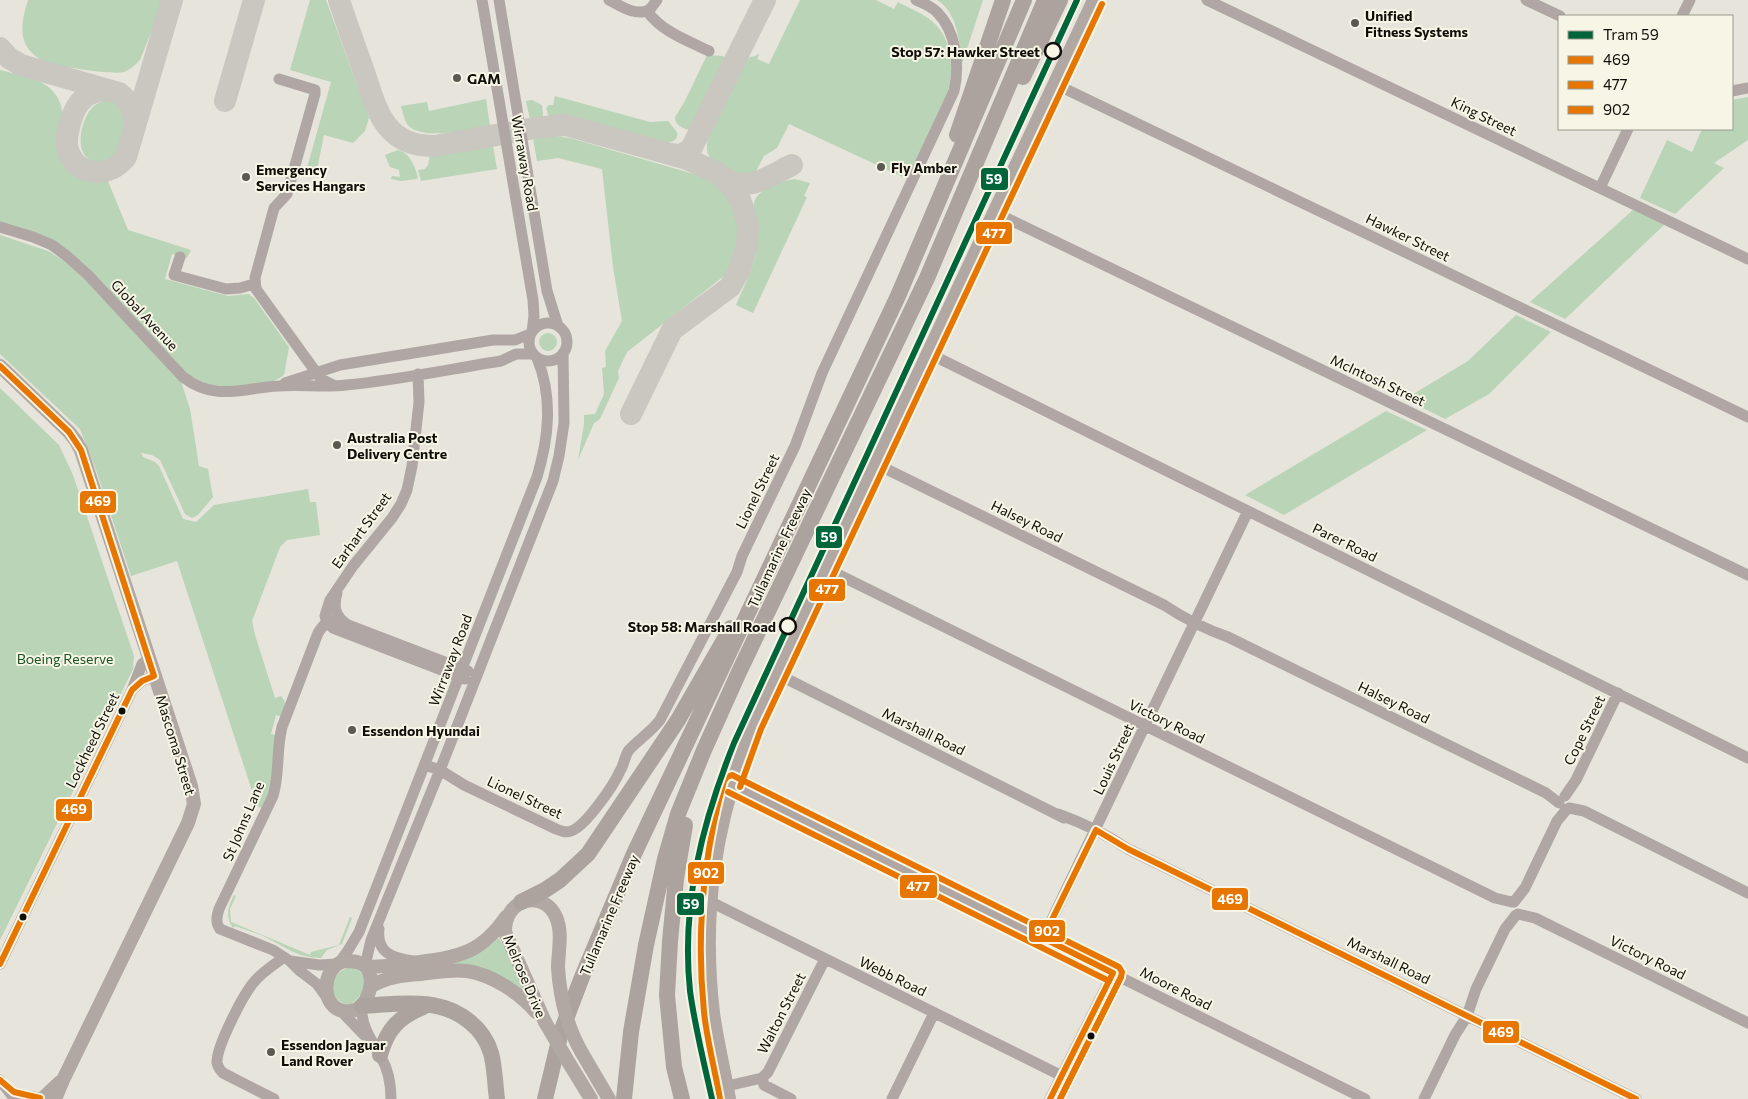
<svg xmlns="http://www.w3.org/2000/svg" width="1748" height="1099" viewBox="0 0 1748 1099" font-family="Commissioner,sans-serif">
<rect width="100%" height="100%" fill="#e6e4db"/>
<path fill="#b9d4b6" d="M28,0h136l-24,60c-5,5 -10,10 -16,12 -11,3 -61,-5 -73,-8 -7,-2 -15,-7 -20,-12 -14,-15 -8,-35 -3,-52z
M310,0h16l43,118 -4,13 -12,12 -29,-8 -8,39 -3,-1v-3l-6,-2 24,-86 -41,-12z
M800,0h76l18,9 4,-7c11,6 24,11 34,19 20,17 22,47 16,70l-41,88 -118,-55 -12,24 -13,8 -9,17c-21,3 -55,-7 -47,-34l38,-78 4,-4 6,-1 1,-2 2,1 -2,4 12,5z
M937,0h46l-21,64c-3,-23 -4,-51 -25,-64z
M707,55l16,1 3,3 -35,70 -2,1c-7,-2 -14,-5 -14,-13l10,-16z
M0,70c18,5 44,8 55,24 15,20 1,33 2,52 0,5 3,10 5,14 11,18 27,22 46,21l20,49 63,20 -4,8 -15,-4 -7,25 63,17 21,-2 5,4 35,49 -5,28c-9,7 -18,8 -29,10 -33,5 -42,3 -72,-13l-92,-100 -91,-49z
M555,96l95,26 18,-1 9,11c2,12 -12,11 -21,12l-87,-26 -20,-1 -3,-9 3,-3h4z
M1748,97v43l-34,23 10,5 -49,46 -35,-16 27,-58 25,12 10,-23h30v-29z
M486,99l4,27c-18,3 -70,16 -83,-2 -3,-5 -4,-12 -6,-18l26,-4 2,9z
M532,100l10,5 1,10 -2,3 -11,2 -4,-19z
M110,101c5,1 10,2 14,6 11,11 1,49 -12,55 -5,2 -11,1 -15,0 -6,-1 -10,-3 -13,-8 -8,-12 -1,-40 11,-49 5,-3 9,-4 15,-4z
M551,136l19,2 134,39 17,12 7,9 11,28 1,12 -3,13 -8,21 -102,80 -9,19 1,7 -19,41 -6,4 -16,37 6,-36v-9l11,-1 9,-20 -2,-26 4,-1 -1,-16 17,-30 -9,-54 -11,-98 -44,-11 -21,3 -4,-23z
M493,146l4,23 -76,12 -3,-11 7,-1 3,-4 2,-10z
M398,150c12,3 16,15 20,27l-1,2 -16,2 -10,-2 1,-3 8,1 -1,-7 -9,-3 -5,-12z
M795,179l15,4 -6,13 3,1 -54,116 -17,-8c9,-20 19,-41 22,-63 1,-13 -8,-32 -3,-42 5,-12 29,-20 40,-21z
M1633,210l32,14 -100,95 -35,-17z
M0,235l48,16 24,15 109,115 9,28 9,57 9,3 5,28 -15,18 -6,3 -7,-4 -25,-54 -8,-5 -11,-2 2,4 12,5 4,4 24,53 13,3 18,-17 94,-16 2,13h6l4,33 -33,5 -7,7 -28,74 3,14 20,63 6,-2c7,7 3,13 1,21l-6,-2 -5,19 6,1 -4,48 -9,26 -7,-3 -80,-245 -46,15 -35,-106 -16,-41 -80,-75z
M1516,315l35,17 -62,62 -44,25 -40,-20 63,-38z
M539 342a9 9 0 1 1 18 0a9 9 0 1 1-18 0Z
M0,388l59,57 14,30 61,181 -1,13 -133,271z
M1386,411l41,19 -143,85 -39,-20z
M234,895l2,1 -6,13 1,13 79,33 1,-3 28,-7 11,-28 2,1 -10,26 -15,6 -6,8c-25,0 -38,-13 -60,-23 -8,-3 -18,-6 -26,-9l-2,2c-8,-11 -5,-22 1,-33z
M499,938l15,27 10,28 -84,-29c27,-2 39,-8 59,-26z
M353,967c21,11 11,27 -3,38 -25,-3 -22,-36 3,-38z"/>
<g fill="none" stroke-linecap="round" stroke-linejoin="round">
<path stroke="#cac6c0" stroke-width="22" d="M339,0c7,22 15,44 23,66 14,40 20,81 73,80l100,-18 31,-3 121,34 31,14 13,13 9,13 8,25 -1,21 -8,26 -9,16 -58,43 -41,84
M0,48l9,10 12,7 98,28c12,9 17,20 16,34
M111,91c-24,-2 -35,10 -41,32 -2,9 -5,17 -2,27 9,28 42,28 58,7l46,-157
M225,101l29,-101
M669,154l12,1 10,-6 74,-149
M727,180c23,12 44,-5 65,-15"/>
<path stroke="#b0a7a4" stroke-width="11" d="M482,0l51,300 1,16 -2,16
M499,0l48,291 11,35
M609,0c12,6 24,15 38,11 15,21 40,29 62,40
M1207,0l541,259
M1526,0l34,16
M647,11l4,-3 6,-8
M1682,16l8,-16
M279,79l33,10 3,1v4l-28,100 -13,14 -19,70 1,11 62,86 5,5 10,5
M1055,84l693,333
M1732,91l16,-3
M1600,188l28,-59
M994,212l754,363
M0,227l33,10 19,8 16,12 20,18 95,102c33,25 59,11 95,9 23,-2 46,2 68,-1 52,-5 104,-16 155,-24l15,-7h17
M180,257l-6,18 52,14 14,-1 14,-4
M529 342a19 19 0 1 1 38 0a19 19 0 1 1-38 0Z
M928,353l820,405
M418,374l1,28 -7,64 -5,24 -6,14 -9,14 -39,48 -23,34 -5,16 2,7 6,5 132,51
M285,383l55,-18 153,-25h22l15,-6
M876,464l288,141c21,14 41,24 64,32l318,156 13,10
M827,569l668,329 17,4
M337,593c-4,14 -2,24 11,32l120,46
M777,674l287,144
M132,690l10,-9 12,-5
M425,765l15,5 24,15 92,44c5,2 10,4 15,2 14,-4 43,-46 49,-60 4,-6 5,-16 9,-21 10,-11 22,-18 31,-30l77,-148 5,-16 53,-110 27,-73 132,-282c6,-26 2,-60 -17,-79 -6,-6 -14,-9 -21,-12
M732,784l633,315
M1565,796l11,-16 42,-87
M1569,808l15,3 164,82
M1058,814c25,9 48,20 70,35l508,250
M711,902l351,174
M1514,902l11,-14 32,-67 10,-12
M1518,914l17,4 213,105
M379,929c-3,24 14,29 34,32
M1043,938l205,-427
M290,961l29,4 18,-1
M339,963l8,-11 12,-20 178,-455c12,-40 16,-80 0,-119
M0,964l132,-274 10,-26 6,-5
M365,966l6,-26 69,-170 113,-289 6,-25 5,-33 -1,-70
M328,999l-11,-15 -17,-13 -10,-10 -17,-11 -53,-21c-5,-7 -3,-13 -1,-20l54,-113c7,-23 3,-46 9,-69l36,-94c5,-9 13,-16 24,-12
M361,1007c2,24 10,31 20,50 7,12 10,29 10,42
M341,1011l23,24
M762,1078l6,-6 57,-113
M762,1078l2,7 27,14
M0,1080l13,17
M727,1086l35,-8
M9,1091l6,3 25,4
M274,1099l-51,-26c-3,-3 -5,-6 -6,-10 -1,-16 26,-68 37,-81 8,-10 20,-17 30,-25
M892,1099l42,-86
M1050,1099l63,-126
M1424,1099l31,-64 12,-19 9,-27 29,-60 11,-14"/>
<path stroke="#b1a8a4" stroke-width="14" d="M0,366l69,66 7,9 5,9 110,336 3,18 -6,19 -125,257 -8,19
M344,961c7,0 17,0 22,6 11,12 2,41 -15,44 -31,4 -32,-43 -7,-50z
M366,967c19,0 36,-3 54,-5 41,-6 61,-9 86,-45
M370,987c16,-10 33,-12 51,-13 15,-2 32,-5 46,-3 26,4 52,22 69,41
M545,1022l-40,-90c-1,-34 39,-43 51,-15 7,15 2,36 2,51
M582,1053l27,46
M569,1063l22,36
M43,1098l17,-16
M729,1099c-5,-29 -12,-57 -16,-86 -12,-103 2,-192 40,-287l341,-726"/>
<path stroke="#aca39f" stroke-width="16" d="M1023,77l37,-77
M957,135l46,-135
M521,902l24,-12 15,-10 28,-26 90,-134 53,-92
M362,1006c37,-2 77,-10 108,16 10,8 17,18 21,31 4,15 4,31 6,46
M380,1055c7,-26 19,-38 43,-48
M545,1099l16,-67 21,-55 51,-121 265,-560 126,-296
M624,1099l7,-67 15,-87 19,-86 13,-45 26,-64 35,-78 188,-394 118,-278
M682,1099l-8,-32 -7,-72 3,-54 6,-62 9,-54"/>
<path stroke="#b1a8a4" stroke-width="14" d="M558,968c2,30 9,59 24,85
M545,1022l24,41"/>
<g stroke="#f7f5e5" stroke-width="10">
<path id="bus-1" d="M0,366l69,66 12,18 73,226 -12,5 -10,9 -132,274
M1096,830l32,19 508,250
M1043,938l53,-108
M1043,938l70,35
M0,1080l14,12 26,6
M1050,1099l63,-126"/>
</g>
<g stroke="#f7f5e5" stroke-width="10">
<path id="bus-2" d="M740,787l21,-58 341,-725
M728,792l381,189
M1060,1099l61,-122"/>
</g>
<g stroke="#f7f5e5" stroke-width="10">
<path id="bus-3" d="M720,1099c-5,-29 -13,-58 -16,-87 -8,-78 -1,-155 20,-231l3,-4 5,-2 387,192 3,5 -1,5 -61,122"/>
</g>
<use href="#bus-1" stroke="#e77601" stroke-width="6"/>
<use href="#bus-2" stroke="#e77601" stroke-width="6"/>
<use href="#bus-3" stroke="#e77601" stroke-width="6"/>
<g stroke="#f7f5e5" stroke-width="10">
<path id="tram-1" d="M712,1099c-8,-36 -17,-72 -22,-108 -9,-86 12,-168 44,-248l343,-743"/>
</g>
<use href="#tram-1" stroke="#00653a" stroke-width="6"/>
</g>
<g fill="#5a5952" stroke="#f7f5e5" stroke-width="2">
<circle cx="1355" cy="23" r="5"/>
<circle cx="457" cy="78" r="5"/>
<circle cx="881" cy="167" r="5"/>
<circle cx="246" cy="177" r="5"/>
<circle cx="337" cy="445" r="5"/>
<circle cx="352" cy="730" r="5"/>
<circle cx="271" cy="1052" r="5"/>
</g>
<g fill="#f7f5e5" stroke="#0f0e09" stroke-width="2.5">
<circle cx="1053" cy="51" r="8"/>
<circle cx="788" cy="626" r="8"/>
</g>
<g fill="#0f0e09" stroke="#f7f5e5" stroke-width="2">
<circle cx="122" cy="711" r="4.5"/>
<circle cx="23" cy="917" r="4.5"/>
<circle cx="1091" cy="1036" r="4.5"/>
</g>
<g text-anchor="middle" dominant-baseline="central" stroke-width="4" stroke-linejoin="round" paint-order="stroke">
<g font-size="14" font-weight="bold" fill="#0f0e09" stroke="#f7f5e5" text-anchor="start">
<text x="1365" y="15">Unified<tspan x="1365" dy="16">Fitness Systems</tspan></text>
<text x="467" y="78">GAM</text>
<text x="891" y="167">Fly Amber</text>
<text x="256" y="169">Emergency<tspan x="256" dy="16">Services Hangars</tspan></text>
<text x="347" y="437">Australia Post<tspan x="347" dy="16">Delivery Centre</tspan></text>
<text x="362" y="730">Essendon Hyundai</text>
<text x="281" y="1044">Essendon Jaguar<tspan x="281" dy="16">Land Rover</tspan></text>
</g>
<g font-size="14" font-weight="bold" fill="#0f0e09" stroke="#f7f5e5" text-anchor="end">
<text x="1040" y="51">Stop 57: Hawker Street</text>
<text x="776" y="626">Stop 58: Marshall Road</text>
</g>
<g font-size="14" fill="#0f0e09" stroke="#f7f5e5">
<text transform="translate(1484 116) rotate(26)">King Street</text>
<text transform="translate(525 163) rotate(80)">Wirraway Road</text>
<text transform="translate(1408 237) rotate(26)">Hawker Street</text>
<text transform="translate(145 315) rotate(47)">Global Avenue</text>
<text transform="translate(1378 380) rotate(25)">McIntosh Street</text>
<text transform="translate(757 491) rotate(-64)">Lionel Street</text>
<text transform="translate(1027 521) rotate(26)">Halsey Road</text>
<text transform="translate(361 530) rotate(-54)">Earhart Street</text>
<text transform="translate(1345 542) rotate(26)">Parer Road</text>
<text transform="translate(779 548) rotate(-65)">Tullamarine Freeway</text>
<text transform="translate(450 660) rotate(-69)">Wirraway Road</text>
<text transform="translate(1394 702) rotate(26)">Halsey Road</text>
<text transform="translate(1167 721) rotate(26)">Victory Road</text>
<text transform="translate(1584 730) rotate(-64)">Cope Street</text>
<text transform="translate(924 731) rotate(26)">Marshall Road</text>
<text transform="translate(92 740) rotate(-64)">Lockheed Street</text>
<text transform="translate(176 745) rotate(73)">Mascoma Street</text>
<text transform="translate(1113 759) rotate(-65)">Louis Street</text>
<text transform="translate(525 797) rotate(25)">Lionel Street</text>
<text transform="translate(243 821) rotate(-67)">St Johns Lane</text>
<text transform="translate(609 915) rotate(-67)">Tullamarine Freeway</text>
<text transform="translate(1648 957) rotate(26)">Victory Road</text>
<text transform="translate(1389 960) rotate(26)">Marshall Road</text>
<text transform="translate(525 976) rotate(67)">Melrose Drive</text>
<text transform="translate(893 976) rotate(26)">Webb Road</text>
<text transform="translate(1176 988) rotate(27)">Moore Road</text>
<text transform="translate(781 1013) rotate(-63)">Walton Street</text>
</g>
<g font-size="14" fill="#1a5423" stroke="#f7f5e5">
<text x="65" y="658">Boeing Reserve</text>
</g>
</g>
<g stroke="#f7f5e5" stroke-width="2">
<rect x="980" y="167" width="29" height="24" rx="5" fill="#00653a"/>
<rect x="975" y="221" width="38" height="24" rx="5" fill="#e77601"/>
<rect x="79" y="490" width="38" height="24" rx="5" fill="#e77601"/>
<rect x="815" y="525" width="28" height="24" rx="5" fill="#00653a"/>
<rect x="808" y="578" width="38" height="24" rx="5" fill="#e77601"/>
<rect x="55" y="798" width="38" height="24" rx="5" fill="#e77601"/>
<rect x="687" y="861" width="38" height="24" rx="5" fill="#e77601"/>
<rect x="899" y="874" width="39" height="25" rx="5" fill="#e77601"/>
<rect x="1211" y="887" width="38" height="24" rx="5" fill="#e77601"/>
<rect x="676" y="892" width="29" height="24" rx="5" fill="#00653a"/>
<rect x="1028" y="919" width="38" height="24" rx="5" fill="#e77601"/>
<rect x="1482" y="1020" width="38" height="24" rx="5" fill="#e77601"/>
</g>
<g font-size="14" text-anchor="middle" font-weight="bold" fill="#fff">
<text x="994" y="184">59</text>
<text x="994" y="238">477</text>
<text x="98" y="506">469</text>
<text x="829" y="542">59</text>
<text x="827" y="594">477</text>
<text x="74" y="814">469</text>
<text x="706" y="878">902</text>
<text x="918" y="891">477</text>
<text x="1230" y="904">469</text>
<text x="691" y="909">59</text>
<text x="1047" y="936">902</text>
<text x="1501" y="1037">469</text>
</g>
<rect x="1558" y="15" width="175" height="115" fill="#f7f5e5" stroke="#9a998d"/>
<rect x="1568" y="31" width="25" height="8" fill="#00653a" stroke="#9a998d"/>
<text x="1603" y="40" font-size="15" fill="#0f0e09">Tram 59</text>
<rect x="1568" y="56" width="25" height="8" fill="#e77601" stroke="#9a998d"/>
<text x="1603" y="65" font-size="15" fill="#0f0e09">469</text>
<rect x="1568" y="81" width="25" height="8" fill="#e77601" stroke="#9a998d"/>
<text x="1603" y="90" font-size="15" fill="#0f0e09">477</text>
<rect x="1568" y="106" width="25" height="8" fill="#e77601" stroke="#9a998d"/>
<text x="1603" y="115" font-size="15" fill="#0f0e09">902</text>
</svg>
